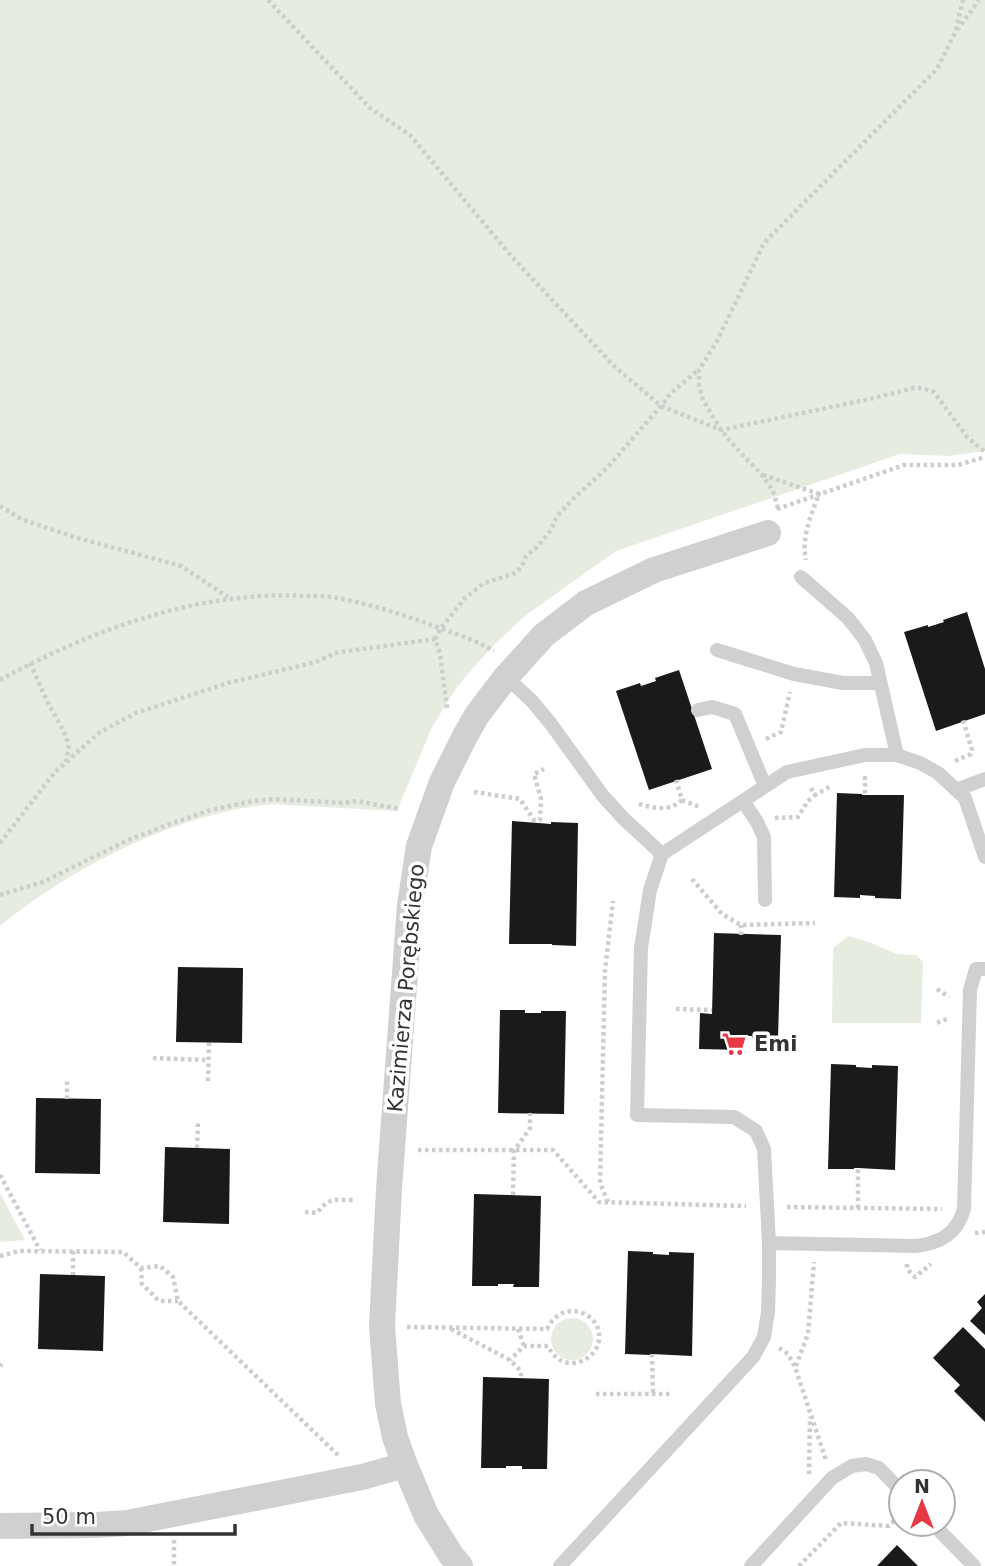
<svg xmlns="http://www.w3.org/2000/svg" width="985" height="1566" viewBox="0 0 985 1566" font-family="'DejaVu Sans',sans-serif">
<rect width="100%" height="100%" fill="#fff"/>
<path fill="#e6ecdf" d="M0,0h985v451l-37,5 -48,-2 -284,97 -90,64 -30,28 -21,23 -18,21 -25,40 -35,84c-30,-2 -61,-3 -91,-5 -14,0 -29,-3 -42,-1 -92,11 -193,63 -264,121z
M848,936l21,6 28,12 19,1 7,7 -2,61h-89l1,-75z
M0,1193l25,47 -25,2z
M551 1339a21 21 0 1 1 42 0a21 21 0 1 1-42 0Z"/>
<path fill="#1a1a1a" d="M967,612l18,57v45l-49,17 -32,-99 24,-7v2l16,-5 -1,-2z
M679,670l33,99 -63,21 -33,-99 24,-8 1,3 15,-5 -1,-3z
M837,793l25,1v1h42l-3,104 -26,-1v-2l-15,-1v3l-26,-1z
M512,821l39,3v-2l27,1 -2,123 -24,-1v-1h-43z
M714,933l67,2 -3,104 -26,-1v-2h-8v14l-45,-1 1,-36 12,1z
M178,967l65,1 -1,75 -66,-1z
M500,1010h25v3h16v-2h25l-2,103 -66,-1z
M831,1064l25,1v2l16,1v-3l26,1 -3,104 -37,-2h-4v1h-26z
M36,1098l65,1 -1,75 -65,-1z
M165,1147l65,2 -1,75 -66,-2z
M474,1194l67,2 -2,91h-26l1,-3h-16v2h-26z
M628,1251l25,1v2l16,1v-3l25,1 -2,103 -41,-2v1l-26,-1z
M40,1274l65,2 -2,75 -65,-2z
M985,1294v41l-15,-14 12,-13 -5,-6z
M963,1327l22,22v73l-31,-31 6,-6 -27,-27z
M483,1377l66,2 -2,90h-25v-3h-16v2h-25z
M897,1545l21,21h-41z"/>
<g fill="none" stroke-linecap="round" stroke-linejoin="round">
<path stroke="#cdcdcd" stroke-width="4.5" stroke-dasharray="3.5 3.5" stroke-linecap="butt" d="M268,0l102,108 40,27 102,122 102,109 47,40 60,24 149,-31 44,-11h8l12,4 33,45 18,15
M957,30l22,-30
M763,475l56,19c-8,21 -18,44 -13,66
M0,506l21,13 53,18 107,29 47,31
M778,508l-5,-17 -11,-16 -25,-26 -16,-19 -18,-30 -4,-14v-16l18,-29 47,-98 173,-174 18,-36 8,-33
M777,509l127,-44h54l27,-8
M30,663l16,36 18,33 5,13 -3,17
M0,680c91,-50 200,-90 305,-84 9,0 18,0 27,1 29,5 60,14 88,24 22,8 54,18 74,30
M447,708l-7,-54 -5,-15 6,-11 24,-30 19,-15 32,-10 6,-7 4,-10 11,-9 14,-17 6,-14 18,-19 32,-29 54,-62 9,-12 28,-24
M766,739l15,-7 9,-40
M955,761l16,-7 1,-4 -9,-30
M863,778h2v17
M811,788l4,7 16,-9
M474,792l46,7 14,21h6l1,-21 -7,-25 10,-5
M682,800l18,7
M639,804c15,4 30,8 43,-4l-6,-20
M775,818l23,-1 10,-16 7,-6
M0,843l55,-71 45,-40 36,-19 92,-30 88,-21 19,-9 100,-14
M692,879l30,35 19,11 74,-2
M0,895l43,-13 83,-41 44,-17 41,-14 42,-9 22,-2 67,4 15,-2 43,8
M741,935v-10
M937,989l12,8
M676,1009l36,1
M937,1023l12,-5
M153,1058l55,2
M208,1081l1,-38
M67,1099v-19
M197,1148l1,-25
M418,1150h135l46,52 147,4
M0,1175l40,75
M513,1195l1,-44 16,-23v-15
M608,1202l-8,-19 5,-212 8,-70
M787,1207l155,2
M858,1208v-40
M305,1212l12,1c12,-16 17,-13 36,-13
M975,1233l10,-1
M73,1251v24
M0,1256l19,-5 104,1 18,16 19,-2 13,11 5,24 160,154
M907,1264v5l8,8 16,-13
M141,1268l1,16 17,17h19
M407,1327l140,2c17,-36 65,-12 49,20 -5,8 -13,13 -22,14 -13,1 -21,-7 -26,-17h-24l-14,14
M451,1329l59,31 11,11v7
M518,1329l6,17
M779,1348l9,6 7,13 31,93
M652,1354l1,40
M0,1366l2,-2
M796,1366l12,-32 6,-72
M596,1394h74
M809,1474l1,-57
M174,1540v26
M799,1566l42,-43 48,3 12,-12"/>
<path stroke="#d0d0d0" stroke-width="14" d="M801,577l47,41 17,22 11,23 21,92
M717,650l77,24 49,9h37
M506,677l26,24 19,23 52,72 21,23 38,35
M698,710l14,-3 23,7 30,72
M956,790l29,-11
M743,801l14,21 7,15 1,63
M769,1243l147,3c24,-3 41,-12 48,-37l6,-219 6,-21h9
M933,1524l41,42
M560,1566l193,-209 11,-20 4,-25 1,-33v-36l-5,-94 -8,-18 -22,-14 -97,-2 4,-167 9,-58 12,-36 125,-82 78,-17h32l23,8 18,10 27,25 20,59
M751,1566l81,-88 20,-12 14,-2 13,4 22,23"/>
<path stroke="#d0d0d0" stroke-width="26" d="M0,1526l96,-1 31,-2 235,-46 43,-12
M460,1566l-9,-11 -25,-40 -21,-50 -10,-28 -7,-33 -6,-78 7,-137 21,-284 9,-59 23,-64 23,-46 12,-21 29,-38 38,-42 42,-32 68,-33 114,-37"/>
</g>
<defs>
<g id="supermarket-bare" transform="scale(1.89)"><path d="M-6-5.5h2.5l.6 2H6L4.5 2H-2.5L-4.4-4H-6ZM-1.5 3.2a1.3 1.3 0 1 0 .1 0ZM3 3.2a1.3 1.3 0 1 0 .1 0Z" fill="#e63946" stroke="#fff" stroke-width="2.5" paint-order="stroke"/></g>
</defs>
<g fill-rule="evenodd">
<use href="#supermarket-bare" x="734" y="1044"/>
</g>
<g text-anchor="middle" dominant-baseline="central" stroke-width="7" stroke-linejoin="round" paint-order="stroke">
<g font-size="21" fill="#333" stroke="#fff">
<text transform="translate(406 988) rotate(-85)">Kazimierza Porębskiego</text>
</g>
<g font-size="21" font-weight="bold" fill="#333" stroke="#fff" text-anchor="start">
<text x="754" y="1044">Emi</text>
</g>
</g>
<g transform="translate(922 1503)"><circle r="33" fill="#ffffff" stroke="#adadad" stroke-width="2"/>
<path d="M0-5L12 26L0 18L-12 26Z" fill="#e63946"/>
<text y="-10" font-size="19" font-weight="bold" text-anchor="middle" fill="#333333">N</text>
</g>
<path d="M32 1524v10h203v-10" fill="none" stroke="#333333" stroke-width="3.5"/>
<text x="42" y="1524" font-size="21" fill="#333333" stroke="#ffffff" stroke-width="5" paint-order="stroke">50 m</text>
</svg>
